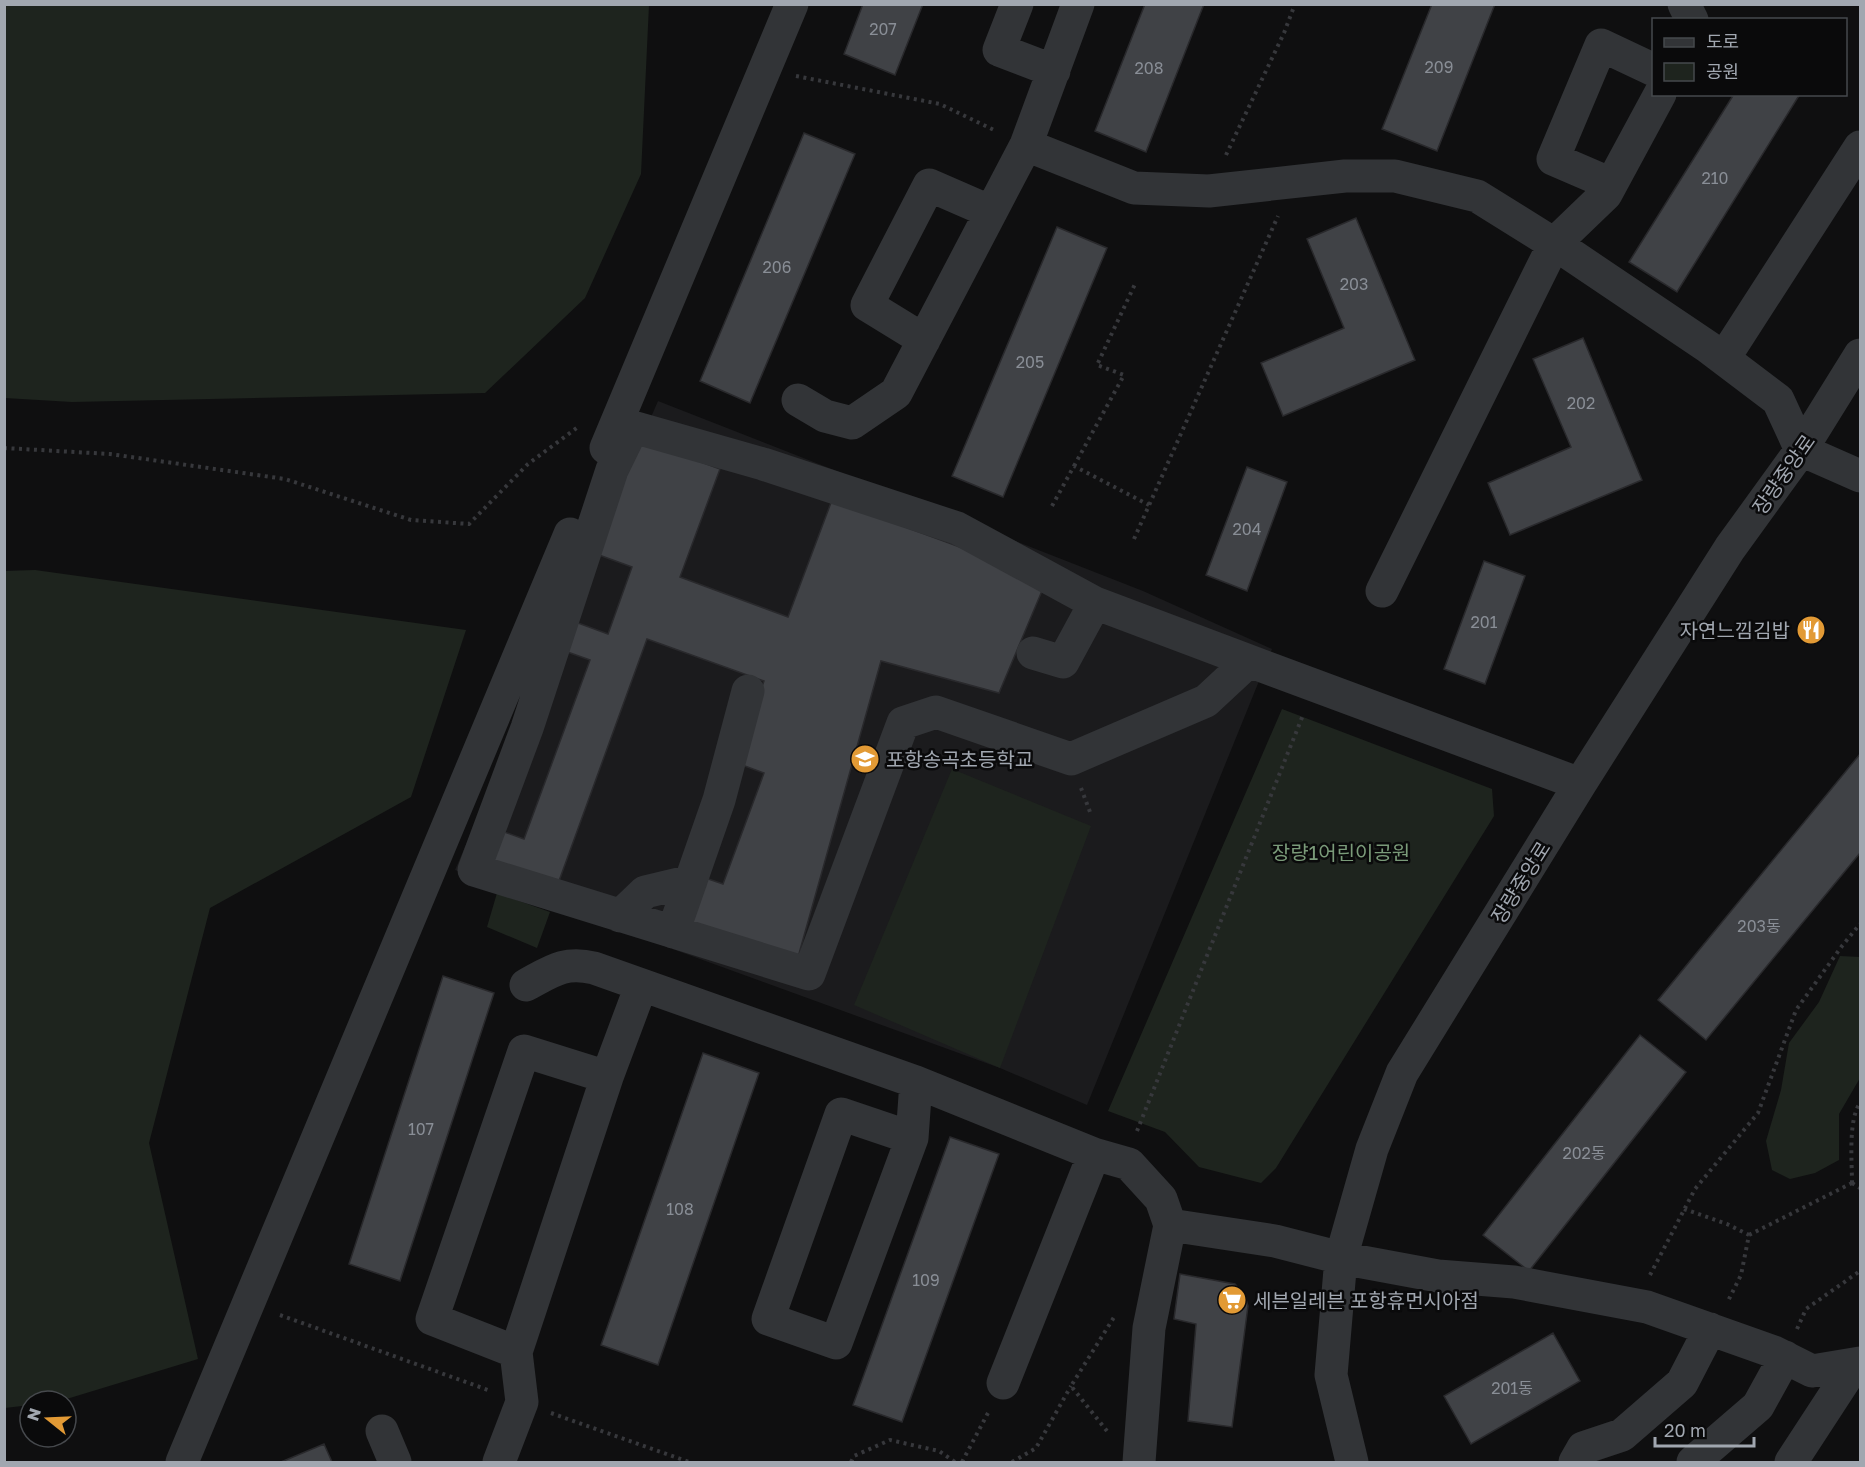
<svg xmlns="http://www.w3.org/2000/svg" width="1865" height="1467" viewBox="0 0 1865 1467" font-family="'Golos Text','Noto Sans KR',sans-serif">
<rect width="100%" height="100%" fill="#0f0f10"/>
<path fill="#1b1b1d" d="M658,401l485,190 129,58 -185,456 -87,-37 -545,-198z"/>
<path fill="#1e241e" d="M4,5h645l-8,169 -56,124 -100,95 -413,9 -67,-4z
M35,570l431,60 -55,167 -201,111 -61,235 49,216 -138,42h-30v4l-25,3 -1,-837z
M1282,709l210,80 2,27 -218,352 -15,15 -62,-16 -34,-35 -57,-21z
M952,769l139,57 -91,242 -146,-63z
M497,893l53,19 -13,36 -50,-21z
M1840,956l20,1v121l-21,36v46l-24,13 -25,6 -18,-9 -6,-29 15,-51 8,-47 30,-41z"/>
<path fill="#404246" stroke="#29292c" stroke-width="1.5" d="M863,4h60l-28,71 -51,-21z
M1145,4h59l-58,148 -51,-21z
M1432,4h63l-58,147 -55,-22z
M1734,94h66l-123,198 -48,-30z
M804,133l51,21 -105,249 -50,-22z
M1356,218l59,142 -132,56 -22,-53 83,-35 -37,-89z
M1057,227l50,21 -104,249 -51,-21z
M1583,338l59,142 -132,55 -22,-52 83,-36 -38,-88z
M631,436l89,33 -40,108 108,40 44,-117 215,79 -48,114 -118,-32 -86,307 -116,-47 15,-47 29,10 41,-111 -30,-11 30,-81 -117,-42 -92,253 -75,-27 13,-37 31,11 66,-179 -31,-11 11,-29 38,14 24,-67 -44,-16z
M1247,467l40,15 -40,109 -41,-16z
M1484,561l41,15 -40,108 -41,-15z
M1860,754v99l-154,187 -48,-40z
M443,976l51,17 -94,288 -51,-17z
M1640,1035l46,37 -157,199 -46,-36z
M703,1053l56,20 -101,292 -57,-20z
M950,1137l49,17 -97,268 -49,-17z
M1180,1274l55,10 10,12 3,10 -16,121 -44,-6 8,-97 -22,-5z
M1553,1333l27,48 -109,63 -27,-48z
M324,1444l8,18h-51z"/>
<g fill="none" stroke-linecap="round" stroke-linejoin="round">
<path stroke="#37383c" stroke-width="4" stroke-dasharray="3 4.5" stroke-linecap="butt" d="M796,76l144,28 56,27
M1226,155l58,-122 11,-29
M4,448l106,6 175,25 126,41 58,4 59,-60 50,-37
M1074,466l50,-91 -27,-10 39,-83
M1052,506l22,-40 75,39
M1134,539l144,-323
M1081,788l9,24
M1137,1131l166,-416
M1852,1183c0,-21 -4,-63 8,-80
M1852,1183l8,5
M1684,1209l43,15 22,11 -8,40 -13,26
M1749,1235l103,-52
M1650,1275l45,-86 63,-76 38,-103 46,-64 18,-22
M280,1315l208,75
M1797,1329l9,-20 54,-38
M551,1413l138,49
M1107,1431l-36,-45 45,-72
M851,1462l3,-6 36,-16 49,11 16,11
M962,1462l27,-51
M1012,1462l24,-14 35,-62"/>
<path stroke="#323437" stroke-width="33" d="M1017,4l-18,46 55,21
M1684,4l8,16
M1026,145l108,43 75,3 136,-15h50l82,20 93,58 138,93 70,53 23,50 59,26
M1611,184l-58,-25 48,-114 53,25
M924,340l-57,-35 62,-120 62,27
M1724,358l136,-211
M798,400l27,16 27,7 44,-30 130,-248 52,-141
M606,448l186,-444
M1382,591l172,-347 52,-50 54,-100
M1033,653l30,9 32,-59
M1249,661l-154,-58 -138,-75 -194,-64 -130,-37 -21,43 -85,258 -53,142 335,104 94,-251 33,-11 135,47 135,-58 43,-40 331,123
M620,916l25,-24 46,-11
M673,932l46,-132 29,-109
M526,985c26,-14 38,-24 68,-17l322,114 178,72 35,10 32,35 9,26 -21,103 -10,134
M912,1138l-71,-24 -73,205 68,24 76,-205 4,-56
M1170,1225l105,16 66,17 97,18 76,6 133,25 127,45 38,19 48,-8
M516,1352l-84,-33 92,-268 83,26
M1003,1383l91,-229
M382,1431l13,31
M182,1462l388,-928
M499,1462l23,-60 -6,-50 91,-275 34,-91
M1352,1462l-21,-87 10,-117 31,-109 30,-76 178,-289 150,-236 71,-98 59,-95
M1575,1462l8,-14 39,-13 60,-52 28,-54
M1693,1462l65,-56 27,-49
M1791,1462l64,-98"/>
</g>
<defs>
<g id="restaurant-disc" transform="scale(1.5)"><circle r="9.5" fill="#e29a35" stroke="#0a0a0b"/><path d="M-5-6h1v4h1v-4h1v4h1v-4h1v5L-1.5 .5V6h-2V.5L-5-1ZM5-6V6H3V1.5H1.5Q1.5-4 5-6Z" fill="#fff"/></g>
<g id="school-disc" transform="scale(1.5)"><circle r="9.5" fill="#e29a35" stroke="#0a0a0b"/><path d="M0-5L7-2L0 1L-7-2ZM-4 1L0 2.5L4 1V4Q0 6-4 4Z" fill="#fff"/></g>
<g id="supermarket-disc" transform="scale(1.5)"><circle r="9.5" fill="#e29a35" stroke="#0a0a0b"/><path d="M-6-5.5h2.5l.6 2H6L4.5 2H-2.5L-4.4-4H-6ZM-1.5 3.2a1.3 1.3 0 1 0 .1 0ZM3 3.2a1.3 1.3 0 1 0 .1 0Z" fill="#fff"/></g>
</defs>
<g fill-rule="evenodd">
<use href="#restaurant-disc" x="1811" y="630"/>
<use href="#school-disc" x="865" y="759"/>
<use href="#supermarket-disc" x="1232" y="1300"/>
</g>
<g text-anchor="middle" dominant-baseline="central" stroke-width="5" stroke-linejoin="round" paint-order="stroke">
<g font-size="16" fill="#898e96">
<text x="883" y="29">207</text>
<text x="1439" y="67">209</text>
<text x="1149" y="68">208</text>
<text x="1715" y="178">210</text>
<text x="777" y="267">206</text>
<text x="1354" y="284">203</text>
<text x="1030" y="362">205</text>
<text x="1581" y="403">202</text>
<text x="1247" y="529">204</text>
<text x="1484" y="622">201</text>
<text x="1759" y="926">203동</text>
<text x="421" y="1129">107</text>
<text x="1584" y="1153">202동</text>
<text x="680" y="1209">108</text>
<text x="926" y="1280">109</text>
<text x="1512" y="1388">201동</text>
</g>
<g font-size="20" fill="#a1a7b0" stroke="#0a0a0b">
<text transform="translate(1783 474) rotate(-55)">장량중앙로</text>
<text transform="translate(1520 882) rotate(-58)">장량중앙로</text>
</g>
<g font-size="20" fill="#a1a7b0" stroke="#0a0a0b" text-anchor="start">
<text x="1790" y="630" text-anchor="end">자연느낌김밥</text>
<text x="886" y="759">포항송곡초등학교</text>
<text x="1253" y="1300">세븐일레븐 포항휴먼시아점</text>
</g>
<g font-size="20" fill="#7a9a79" stroke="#0a0a0b">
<text x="1341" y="852">장량1어린이공원</text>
</g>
</g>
<rect width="1865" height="1467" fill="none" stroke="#a1a7b0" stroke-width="12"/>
<rect x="1652" y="18" width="195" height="78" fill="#0a0a0b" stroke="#46494d" stroke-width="1.5"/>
<rect x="1664" y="38" width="30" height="9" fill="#323437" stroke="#46494d" stroke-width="1.5"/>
<text x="1706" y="48" font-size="18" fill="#a1a7b0">도로</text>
<rect x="1664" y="63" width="30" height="18" fill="#1e241e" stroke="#46494d" stroke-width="1.5"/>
<text x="1706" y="78" font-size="18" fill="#a1a7b0">공원</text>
<g transform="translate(48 1419) rotate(288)"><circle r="28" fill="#0a0a0b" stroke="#46494d" stroke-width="1.5"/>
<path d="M0-4.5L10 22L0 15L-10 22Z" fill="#e29a35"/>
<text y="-9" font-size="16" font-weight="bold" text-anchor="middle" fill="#a1a7b0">N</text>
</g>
<path d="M1655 1437v9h99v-9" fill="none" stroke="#a1a7b0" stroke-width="3"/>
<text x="1664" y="1437" font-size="18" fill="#a1a7b0" stroke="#0a0a0b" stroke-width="4.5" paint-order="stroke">20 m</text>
</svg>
